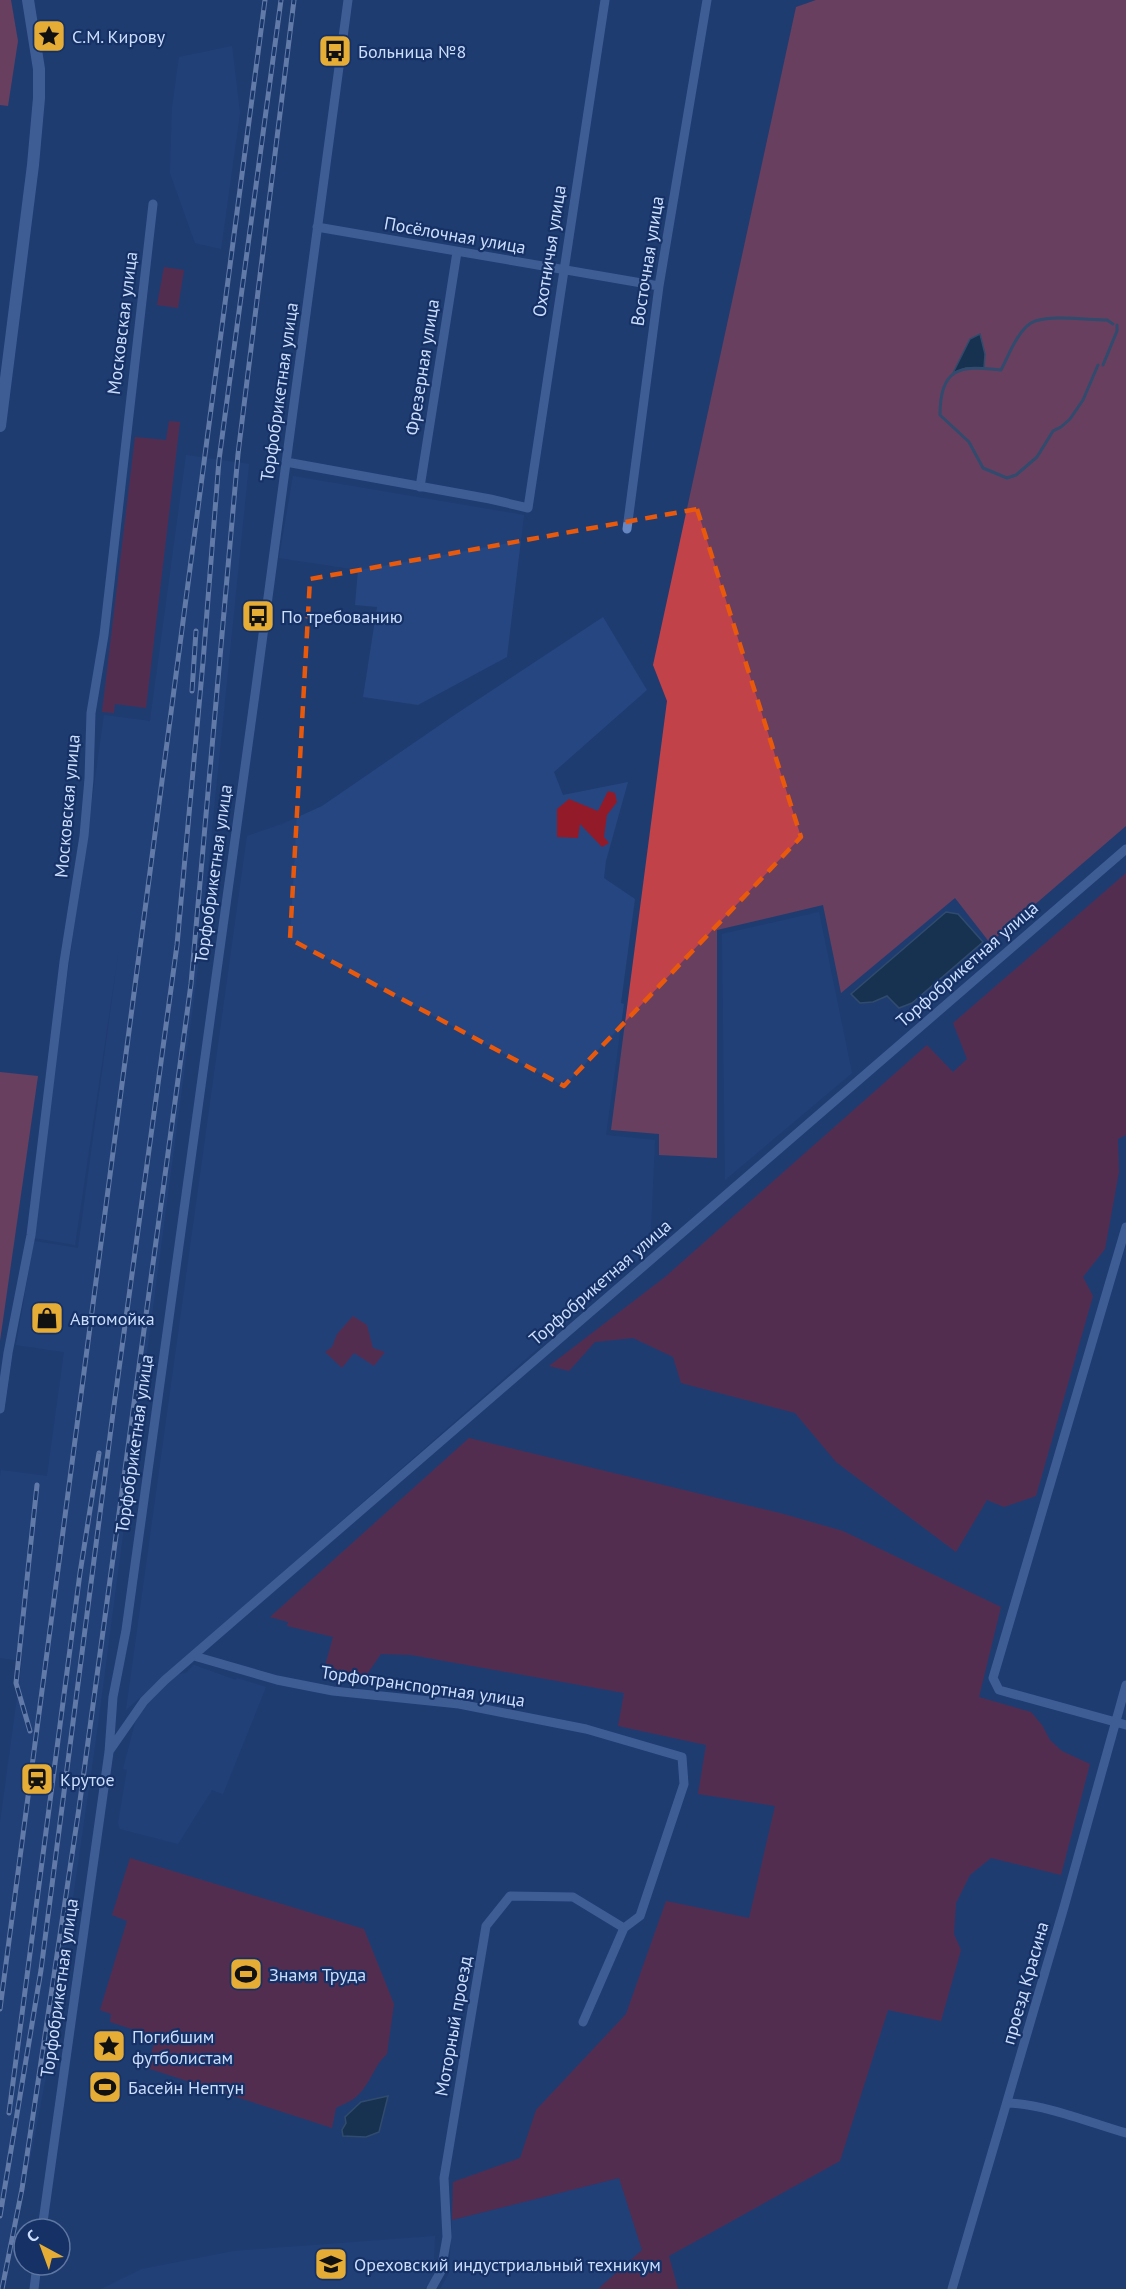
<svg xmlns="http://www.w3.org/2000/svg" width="1126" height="2289" viewBox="0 0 1126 2289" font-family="'PT Sans',sans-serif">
<rect width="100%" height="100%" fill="#1f3c71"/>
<path fill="#264681" d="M232,46l8,67 -19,136 -26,-6 -25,-70 2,-65 7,-51z
M186,455l63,9 -51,503 -102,772 -46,317 -45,233h-5v-466l22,-162 -22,-3v-181l1,-7 46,6 17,-124 -48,-7 18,-104 44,7 41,-300 -44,297 -41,-7 25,-202 45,-321 46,6z
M293,476l231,39 -17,142 -89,48 -55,-8 14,-90 -22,-2 3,-35 -79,-12z
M603,617l44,73 -93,82 9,23 65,-13 -22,79 -2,17 31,21 -14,104 3,1 -18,131 49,5 -5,110 -524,460 121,-874 35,-12 40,-18 131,-90z
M819,912l33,161 -127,107 -3,-246z
M194,1665l42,15 1,-2 29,9 -43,107 -11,-4 -34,54 -58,-15 -2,-6 9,-53 -4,-1 13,-50 5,-9 37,-36 8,-1z
M619,2178l23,72 -44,39h-158l9,-16 3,-53z
M435,2236l-2,42 -8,11h-324l41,-20 92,-18z"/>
<path fill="#931b29" d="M164,267l20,3 -6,38 -21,-3z
M169,421l11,1 -34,286 -31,-4 -1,9 -12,-1 33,-275 31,3z
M608,791l7,2 2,9 -10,13 -3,22 5,6 -7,4 -22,-23 -2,14 -21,-1v-28l12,-10 29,12z
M1126,873v262l-8,4 1,33 -14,77 -22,28 10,19 -57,200 -32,11 -17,-7 -31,52 -120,-90 -41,-49 -114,-30 -8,-26 -40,-19 -38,4 -26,29 -20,-5 116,-89 262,-232 26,27 14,-13 -14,-36z
M353,1316l14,9 6,23 12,4 -11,14 -20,-13 -12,15 -17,-16 7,-5 5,-13z
M469,1438l311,75 63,18 158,76 -22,90 52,15 11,13 8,15 12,11 28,13 -29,111 -70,-17 -21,17 -14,28 -2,31 7,16 -20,71 -53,-11 -48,151 -171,95 9,33h-80l44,-39 -23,-72 -167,42 1,-38 67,-24 16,-48 90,-96 40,-113 83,17 26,-112 -77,-12 8,-49 -88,-19 6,-33 -213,-38 -30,-1 -20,29 -39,-6 11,-40 -46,-11 1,-4 -18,-5z
M130,1858l234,71 30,75 -7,50c-13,11 -16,29 -29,41 -5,6 -15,9 -22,13l-4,20 -185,-60 9,-31 -46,-15 1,-8 -11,-4 27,-89 -15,-6z"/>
<path fill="#c14349" d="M0,0h11l7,41 -10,65 -8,-1z
M816,0h310v826l-136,117 -35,-45 -114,95 -18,-88 -106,25v228l-58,-3v-21l-48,-4 56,-429 -14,-36 143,-658z
M0,1072l38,4 -38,265z"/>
<path fill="#0c2628" stroke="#465d68" stroke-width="1.5" d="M980,334l5,20 -1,14h-18l-13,5 17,-34z
M946,912l12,2 25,28 -71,61 -13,5 -12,-12 -14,6 -13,1 -9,-9z
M388,2096l-9,36 -13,5 -23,-1 -1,-6 4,-7 -1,-6 16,-15z"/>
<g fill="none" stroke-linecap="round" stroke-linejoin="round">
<path stroke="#465d68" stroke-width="3" d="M1098,365l-15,35 -13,19 -9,8 -8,4 -16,26 -21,18 -9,3 -24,-10 -14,-26 -29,-27c0,-47 19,-50 61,-45 8,-15 16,-38 30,-47 16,-9 57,-3 76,-3l6,4
M1103,365l14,-34v-6"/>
<path stroke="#6586c1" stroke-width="9" d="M317,227l342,59
M286,462l204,37 38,9 77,-508
M420,487l37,-235
M627,529l32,-243 48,-286
M1126,1227l-133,451 6,12 127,35
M0,1409l8,-56 23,-118 33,-273 20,-126 5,-57 2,-66 13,-78 49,-431
M194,1656l83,24 56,11 126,13 127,25 96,28 2,27 -44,132 -16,12 -41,94
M110,1750l34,-49 21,-21 961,-831
M1008,2103c40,2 80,19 118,30
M42,2229l67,-477 4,-55 13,-67 130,-943 92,-687
M34,2289l3,-24
M431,2289l10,-18 6,-34 -3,-59 42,-252 24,-30 63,1 51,31
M952,2289l112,-382 62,-222"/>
<path stroke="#6586c1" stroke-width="12" d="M0,426l33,-261 6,-67v-29l-11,-69"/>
<g stroke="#b3c6e9" stroke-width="5">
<path id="rail" d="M192,691l4,-60
M30,1731l-14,-48 21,-198
M0,2009l265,-2009
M9,2113l71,-540 19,-120
M0,2216l41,-246 72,-557 64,-468 26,-283 16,-202 62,-460
M2,2289l20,-100 57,-381 112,-824 47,-530 56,-454"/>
</g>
<use href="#rail" stroke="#153165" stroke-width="3" stroke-dasharray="9" stroke-linecap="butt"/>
</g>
<path d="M0 0H1126V2289H0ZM697,509l104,328 -237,249 -274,-147 20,-360z" fill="#1f3c71" fill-opacity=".55" fill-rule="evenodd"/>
<path fill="none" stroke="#e8590c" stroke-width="4.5" stroke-dasharray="12 8" stroke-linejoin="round" d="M697,509l104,328 -237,249 -274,-147 20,-360z"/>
<defs>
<g id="sight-square" transform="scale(1.725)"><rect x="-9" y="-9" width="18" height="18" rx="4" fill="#e6ad36" stroke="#153165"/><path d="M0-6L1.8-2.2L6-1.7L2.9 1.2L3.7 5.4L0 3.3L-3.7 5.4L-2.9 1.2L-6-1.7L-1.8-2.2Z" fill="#111"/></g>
<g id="bus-square" transform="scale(1.725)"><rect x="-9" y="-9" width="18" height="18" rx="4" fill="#e6ad36" stroke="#153165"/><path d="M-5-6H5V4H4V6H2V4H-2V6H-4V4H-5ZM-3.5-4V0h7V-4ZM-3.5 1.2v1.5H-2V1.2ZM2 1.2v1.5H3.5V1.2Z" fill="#111"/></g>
<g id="shop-square" transform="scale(1.725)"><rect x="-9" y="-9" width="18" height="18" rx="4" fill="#e6ad36" stroke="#153165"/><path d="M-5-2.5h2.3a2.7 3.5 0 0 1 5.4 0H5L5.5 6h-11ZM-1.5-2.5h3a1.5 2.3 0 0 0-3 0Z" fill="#111"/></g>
<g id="station-square" transform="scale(1.725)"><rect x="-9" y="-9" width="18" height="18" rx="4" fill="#e6ad36" stroke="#153165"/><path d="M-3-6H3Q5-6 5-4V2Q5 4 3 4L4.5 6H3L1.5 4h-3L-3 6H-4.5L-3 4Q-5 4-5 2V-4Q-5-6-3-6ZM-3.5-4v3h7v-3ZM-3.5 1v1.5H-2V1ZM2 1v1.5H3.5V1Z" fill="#111"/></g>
<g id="stadium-square" transform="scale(1.725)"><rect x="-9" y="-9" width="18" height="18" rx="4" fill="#e6ad36" stroke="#153165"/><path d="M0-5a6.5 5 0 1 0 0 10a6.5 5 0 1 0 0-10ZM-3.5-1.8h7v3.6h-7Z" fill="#111"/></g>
<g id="university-square" transform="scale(1.725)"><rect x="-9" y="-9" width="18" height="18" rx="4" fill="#e6ad36" stroke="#153165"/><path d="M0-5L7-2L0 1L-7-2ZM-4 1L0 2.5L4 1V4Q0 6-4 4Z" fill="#111"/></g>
</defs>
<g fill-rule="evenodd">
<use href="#sight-square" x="49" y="36"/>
<use href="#bus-square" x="335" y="51"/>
<use href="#bus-square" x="258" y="616"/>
<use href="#shop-square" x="47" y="1318"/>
<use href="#station-square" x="37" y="1779"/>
<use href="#stadium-square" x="246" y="1974"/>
<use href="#sight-square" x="109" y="2046"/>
<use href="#stadium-square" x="105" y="2087"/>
<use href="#university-square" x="331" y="2264"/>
</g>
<g text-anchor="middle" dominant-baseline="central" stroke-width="4.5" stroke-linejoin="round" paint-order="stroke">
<g font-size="18" fill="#ccdefe" stroke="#153165" text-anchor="start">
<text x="72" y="36">С.М. Кирову</text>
<text x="358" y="51">Больница №8</text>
<text x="281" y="616">По требованию</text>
<text x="70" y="1318">Автомойка</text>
<text x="60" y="1779">Крутое</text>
<text x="269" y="1974">Знамя Труда</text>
<text x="132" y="2036">Погибшим<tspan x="132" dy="21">футболистам</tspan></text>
<text x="128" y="2087">Басейн Нептун</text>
<text x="354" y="2264">Ореховский индустриальный техникум</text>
</g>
<g font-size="18" fill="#ccdefe" stroke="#153165">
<text transform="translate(455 235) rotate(10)">Посёлочная улица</text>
<text transform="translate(549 251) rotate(-81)">Охотничья улица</text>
<text transform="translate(647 261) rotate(-81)">Восточная улица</text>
<text transform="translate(122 323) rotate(-83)">Московская улица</text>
<text transform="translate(422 367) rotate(-81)">Фрезерная улица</text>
<text transform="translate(279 392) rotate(-82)">Торфобрикетная улица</text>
<text transform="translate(67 806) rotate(-85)">Московская улица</text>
<text transform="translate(213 874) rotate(-82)">Торфобрикетная улица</text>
<text transform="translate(967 964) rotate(-41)">Торфобрикетная улица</text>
<text transform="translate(600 1282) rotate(-41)">Торфобрикетная улица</text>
<text transform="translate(134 1444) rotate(-82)">Торфобрикетная улица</text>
<text transform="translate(423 1686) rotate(8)">Торфотранспортная улица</text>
<text transform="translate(1025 1983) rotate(-74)">проезд Красина</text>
<text transform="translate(59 1988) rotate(-82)">Торфобрикетная улица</text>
<text transform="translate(453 2026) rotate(-80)">Моторный проезд</text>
</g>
</g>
<g transform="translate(42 2247) rotate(319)"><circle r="28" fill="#153165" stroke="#5e76a2" stroke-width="1.5"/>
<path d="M0-4.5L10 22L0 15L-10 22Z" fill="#e6ad36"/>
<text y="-9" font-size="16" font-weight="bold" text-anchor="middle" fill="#ccdefe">С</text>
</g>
</svg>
